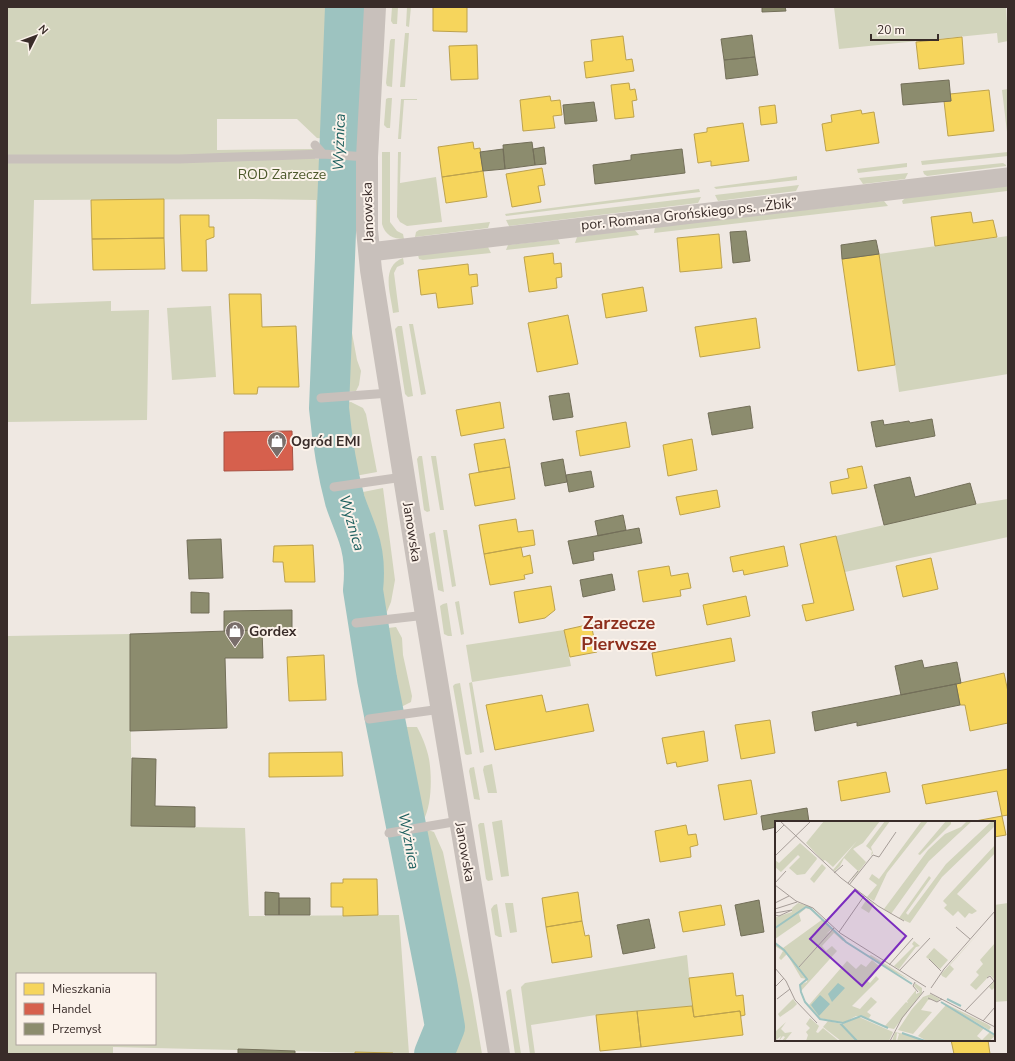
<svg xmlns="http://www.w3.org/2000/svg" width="1015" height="1061" viewBox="0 0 1015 1061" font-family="'Nunito Sans',sans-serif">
<rect width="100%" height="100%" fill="#efe8e2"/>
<path fill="#d2d4bc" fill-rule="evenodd" d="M7,7h335l-7,140h-9l1,-8 -10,-1 -20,-19h-80v31l97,-1 1,10 20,1 -9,232 -6,1 -5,-109 1,-84 -64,-1 -218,1 -3,104 80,-3v10l38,-1 -2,110 -140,2z
M348,7h11l-8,124h-5l-3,16h-2z
M392,7h6l-1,17h-4l-2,-3z
M407,7h4l-2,20 -3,-1z
M834,7h172l2,34 -10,2 -1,-10 -158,16z
M405,33h4l-4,54h-5z
M391,39h4l-3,48 -5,-1 -1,-3 4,-42z
M1008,89v43h-1l-5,-42z
M388,98h4l-2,30h-3l-3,-3 2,-26z
M401,99h16v1h-13l-3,39h-3z
M382,152h8v70l7,9 6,3 1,5c-11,0 -19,-4 -22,-15z
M398,152h3l-1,31 36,-6 6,45 -35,4 -7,-4 -3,-5z
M1008,152v4l-86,9 -1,-4z
M341,159l7,5 1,4 2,84 -1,9 -7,7 -7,4z
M907,163v4l-49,6 -1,-4z
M1003,163l3,2v1l-79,10 -3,-2 -1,-3z
M908,173l-3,6 -42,5 -4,-6z
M797,176v4l-81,9 -2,-2z
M799,185l-3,6 -78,10 -3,-6z
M1008,186v4l-1,1 -104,13 -1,-3 3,-3z
M699,189l1,3 -194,24 -1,-2z
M701,197l-3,6 -189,23 -3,-6z
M884,201l4,5 -234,27 1,-6z
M490,222l-2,6 -73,9 1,-5 3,-2z
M634,229l5,6 -64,8 2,-6z
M1008,236v138l-109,18 -20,-138z
M558,239l2,5 -54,6 2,-5z
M488,247l3,6 -68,7 -4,-1 -1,-4z
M403,258l1,6 -7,3 -3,6 5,39 -6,1c-2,-19 -13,-46 10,-55z
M344,280l3,5 5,48 5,27 4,11 -2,14 -3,6 -24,2 5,-111z
M211,306l5,71 -44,3 -5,-72z
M409,324h4l13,70 -5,1z
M398,326h4l11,70 -5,1 -3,-3 -10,-65z
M351,402l12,6 3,6 11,58 -33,6 -9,-38 -3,-35z
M321,405h5l2,32 10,43h-5l-11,-60z
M419,456h3l8,55 -3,1 -3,-2 -7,-51z
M431,456h5l8,54h-4z
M383,488l12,92 -4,22 -5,12 -14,2 -5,-25 2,-16 -4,-35 -17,-45z
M342,495l16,52 3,28 -1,13 5,27 -10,1 -11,-93h-4l-5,-27z
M1008,499v38l-163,35 -9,-36 140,-32z
M443,530h4l9,56 -4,1z
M435,532l9,60 -6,-2 -9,-56z
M459,601l5,33 -3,1 -6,-33z
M447,603l5,33h-4l-4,-2 -4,-28 3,-2z
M396,627l6,11 1,17 9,41 -1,6 -10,5 -15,1 -13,-78z
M564,630l7,36 -99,16 12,70 -4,1 -11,-70 3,-1 -6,-37z
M366,631l12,78h-10l-12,-77z
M130,634c0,64 2,128 1,192l114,2 4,88 150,-1 10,139 -296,-7v7h-106v-418zM17,974h138v70h-138z
M460,683l12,71 -5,1 -2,-1 -12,-68 2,-2z
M391,727h26c5,9 10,21 12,32 3,17 3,47 -6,62l-14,2z
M492,764l5,29h-9l-5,-23 1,-4z
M474,767l6,33 -6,-1 -5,-28 1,-3z
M502,820l7,56 -8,1 -9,-55z
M480,823h4l9,57 -5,1 -2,-2 -8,-54z
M428,830l6,2 9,20 29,143 10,59h-46l11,-27 -36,-194z
M505,903h8l4,29 -7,1z
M1008,903v98l-14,1v-97z
M497,904l5,33h-3l-4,-2 -4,-26 3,-4z
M687,955l5,51 -96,9 -65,10 4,29h-5l-9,-67 4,-4z
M511,989l10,65h-6l-9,-62 2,-2z"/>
<path fill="#f6d55c" stroke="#bda24d" d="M433,7h34v25l-34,-1z
M623,36l3,24 6,-1 2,12 -48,7 -2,-16 9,-1 -2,-21z
M962,37l2,27 -45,5 -3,-27z
M477,45l1,34 -27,1 -2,-34z
M629,83l1,7 5,-1 2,11 -5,1 2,16 -19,2 -4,-34z
M989,90l5,41 -46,5 -4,-35h7l-1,-7z
M550,96l1,5 9,-1 2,15 -9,1 2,12 -32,3 -3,-31z
M775,105l2,18 -16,2 -2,-18z
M861,110l1,4 12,-2 5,31 -53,8 -4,-27 10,-2 -1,-7z
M743,123l6,38 -38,5v-5l-13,2 -4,-29 13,-2v-4z
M473,142l1,7 6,-1 3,23 -41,6 -4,-30z
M542,168l3,17 -7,1 3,16 -29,5 -6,-33z
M483,171l4,26 -41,6 -4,-26z
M164,199v39l-72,1 -1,-39z
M971,212l2,11 20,-3 4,17 -62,9 -4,-29z
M180,215h29v12h5v10l-8,3 1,31h-25z
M719,234l3,34 -42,4 -3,-34z
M164,238l1,31 -72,1 -1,-31z
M553,253l1,11 7,-1 1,14 -6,1 1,10 -28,4 -5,-35z
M879,254l16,111 -37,6 -16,-112z
M468,264l1,11 8,-1 1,12 -7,1 2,17 -35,4 -2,-15 -15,2 -3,-25z
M643,287l4,24 -41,7 -4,-24z
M229,294h32l1,33 34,-1 3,61h-41l-1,7h-23z
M568,315l10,49 -41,8 -9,-49z
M756,318l4,30 -60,9 -5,-30z
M500,402l4,26 -43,8 -5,-26z
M626,422l4,25 -50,9 -4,-25z
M505,439l5,28 -31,5 -5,-28z
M692,439l5,31 -29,6 -5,-31z
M862,466l5,22 -35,6 -2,-12 19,-4 -2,-9z
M510,467l5,32 -40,7 -6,-32z
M717,490l3,17 -40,8 -4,-18z
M516,519l2,13 15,-2 2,15 -51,9 -5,-29z
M836,536l18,74 -48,11 -4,-16 12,-2 -14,-59z
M313,545l2,37h-30l-2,-20h-10l1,-16z
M784,546l4,20 -44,9 -1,-5 -10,2 -3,-15z
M521,547l2,10 7,-2 3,18 -9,2 1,4 -35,6 -6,-31z
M931,558l7,31 -35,8 -7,-31z
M669,566l2,10 17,-3 3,15 -11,2 1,6 -38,6 -5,-31z
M551,586l4,24 -10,8 -26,5 -5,-31z
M746,596l4,20 -43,9 -4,-20z
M591,624l6,28 -27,5 -6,-27z
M731,638l4,23 -79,15 -4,-23z
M324,655l2,45 -37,1 -2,-44z
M1004,673l4,19v31l-38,8 -5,-26h-5l-4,-21z
M542,695l4,17 42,-8 6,27 -99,19 -9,-45z
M770,720l5,33 -34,6 -6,-34z
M704,731l4,30 -31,6 -1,-5 -9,2 -5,-26z
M342,752l1,24 -74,1v-24z
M1008,769v46l-6,1 -5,-25 -71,13 -4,-19z
M886,772l4,20 -49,9 -3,-20z
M751,780l6,34 -33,6 -6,-35z
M1002,816l4,19 -12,2v-15h-24z
M686,825l2,10 8,-1 2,11 -8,2 1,10 -31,5 -5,-31z
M343,879h34l1,36 -35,1v-9h-12v-24h12z
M578,892l4,29 -36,6 -4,-29z
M721,905l4,20 -42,7 -4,-20z
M582,921l3,15 4,-1 3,22 -40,6 -6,-36z
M733,973l3,23 7,-1 2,20 -4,1 -1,-5 -46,6 -5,-39z
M692,1006l2,11 46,-6 3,24 -102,12 -4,-36z
M637,1011l4,36 -41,4 -4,-36z
M951,1040h37l2,14h-36z
M355,1052l38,1v1h-38z"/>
<path fill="#d6604d" stroke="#a75042" d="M292,431l1,39 -69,1v-39z"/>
<path fill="#8c8c6e" stroke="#736f59" d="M762,7h23l1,4 -24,1z
M752,35l3,22 -31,3 -3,-21z
M755,57l3,18 -32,4 -2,-19z
M949,80l2,21 -48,4 -2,-21z
M594,102l3,19 -32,3 -2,-19z
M532,142l3,23 -30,4 -2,-24z
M544,147l2,17 -11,1 -2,-16z
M503,149l2,20 -22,2 -3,-19z
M682,149l3,24 -90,11 -2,-19 38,-5v-5z
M746,231l4,30 -17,2 -3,-31z
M876,240l3,14 -37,5 -1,-14z
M569,393l4,24 -20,3 -4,-24z
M750,406l3,22 -41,7 -4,-22z
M932,419l3,17 -59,11 -5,-25 12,-2 1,5 25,-4 1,2z
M563,459l4,23 -22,4 -4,-23z
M591,471l3,16 -25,5 -3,-17z
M910,477l5,20 55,-14 6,21 -92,21 -10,-40z
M623,515l3,15 -28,6 -3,-15z
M639,528l3,15 -49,9 1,8 -21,4 -5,-23z
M221,539l2,39 -34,1 -2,-39z
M612,574l3,16 -32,7 -3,-17z
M191,592l18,1v20h-18z
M292,610v21l-30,-1 -38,1v-20z
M262,630l1,28h-38l2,70 -97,3v-97z
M922,660l2,8 33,-6 4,21 -60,12 -6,-29z
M956,684l4,21 -103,21v-4l-42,9 -3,-19z
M132,758l24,1 -1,47 40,1v20l-64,-1z
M807,808l2,14h-33v5l-13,3 -2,-14z
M265,892l14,1v22h-14z
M279,898h31v17h-31z
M759,900l5,32 -23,4 -6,-31z
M649,919l6,29 -32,6 -6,-29z
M238,1049l57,2v3h-57z"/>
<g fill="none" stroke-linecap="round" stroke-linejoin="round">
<path stroke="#9dc3c0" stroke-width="40" d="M345,7l-16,401c3,31 8,63 16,93 4,12 9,23 13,35 6,17 7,36 5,54l14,89 60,303 8,45 -11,27"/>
<path stroke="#c8c0bb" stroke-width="9" d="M315,145l8,9
M7,159h172l144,-5 44,3
M321,398l69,-5
M334,487l69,-10
M356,623l70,-8
M369,719l72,-10
M389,833l70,-12"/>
<path stroke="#c8c0bb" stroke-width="19" d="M370,252l638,-75"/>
<path stroke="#c8c0bb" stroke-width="22" d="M375,7l-8,150v73l4,40 55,345 73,439"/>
</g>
<defs>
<g id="shop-pin" transform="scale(1)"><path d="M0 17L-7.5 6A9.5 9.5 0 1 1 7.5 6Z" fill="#796e6a" stroke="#fbf2ea"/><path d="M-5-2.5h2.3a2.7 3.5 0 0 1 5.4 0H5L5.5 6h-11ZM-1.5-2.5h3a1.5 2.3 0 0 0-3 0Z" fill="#fff"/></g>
</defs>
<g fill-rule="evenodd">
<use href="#shop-pin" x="277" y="441"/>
<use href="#shop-pin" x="235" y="631"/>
</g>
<g text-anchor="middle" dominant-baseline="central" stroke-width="4" stroke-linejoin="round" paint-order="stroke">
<g font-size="14" fill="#4c592b" stroke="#fbf2ea">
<text x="282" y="174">ROD Zarzecze</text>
</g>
<g font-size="14" fill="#392c29" stroke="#fbf2ea">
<text transform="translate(368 212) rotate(-92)">Janowska</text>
<text transform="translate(689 214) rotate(-6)">por. Romana Grońskiego ps. „Żbik”</text>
<text transform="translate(412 532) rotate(81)">Janowska</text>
<text transform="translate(465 852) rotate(80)">Janowska</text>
</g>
<g font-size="14" font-weight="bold" fill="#392c29" stroke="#fbf2ea" text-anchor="start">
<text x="291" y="441">Ogród EMI</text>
<text x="249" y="631">Gordex</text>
</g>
<g font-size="15" font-style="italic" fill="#1b5e5d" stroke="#fbf2ea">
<text transform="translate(339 142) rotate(-88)">Wyżnica</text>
<text transform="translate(352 523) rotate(74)">Wyżnica</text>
<text transform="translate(409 841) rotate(79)">Wyżnica</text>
</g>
<g font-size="18" font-weight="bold" fill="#8d2e1c" stroke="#fbf2ea">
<text x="619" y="623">Zarzecze<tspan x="619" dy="21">Pierwsze</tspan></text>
</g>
</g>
<g transform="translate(775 821)">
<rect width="220" height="220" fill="#efe8e2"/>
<path d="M49,0h56l-17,22 -10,6 13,13 4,-5 -20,26 8,-12 -14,-13 -4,8 -5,5 -2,-1 24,-29 -24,26 -8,-7 -2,1 -17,-18zM110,0h5l-19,26 2,6 -2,3 1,-5 -6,-5zM153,0l-41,52 -13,28 -7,-4 10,-12 -8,-6 3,-5 7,5 42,-57zM171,0h5v3l-31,31 -2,-1zM192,0h5l-43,40 -38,53 -7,-5 44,-59 17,-16 16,-7zM217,0h3v5l-53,51 -32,46 -11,-5 30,-42 2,2 -25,35 2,2 38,-51zM25,22l18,16 -2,-2 1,2 -12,15 -8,1 -8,-7 11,-11 -2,-2 -17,17 -6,-5v-7l4,3zM220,24v8l-38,41 20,17 -5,3 -3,-1 -4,5 -7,-7 -5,5 -9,-8 3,-3 -4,-4zM47,43l4,4 -12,15 -4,-4zM92,78l7,5 -5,9 -8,-5zM23,82l11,3 7,6 -12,-5 1,2 -6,5 2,7 -26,18 1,-22 16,-5v-4zM48,98l9,10 -6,5 7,-4 12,9 -2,2 -9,-8 -12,13 4,5 6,-5 5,5 -36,40 -1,-6 7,-3v-3l-6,-1 -14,-24 -6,6 -2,-2 4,-7 -8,-5v-4l8,6zM209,106l-34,38 4,4 -8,9 -4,-2 -1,-2zM139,120l6,5 -4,1 -17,22 -5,-3 20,-20 -2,-2zM220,122v44l-3,3 -3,-3 6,-7 -5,-5 -14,15 -6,-5 9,-10 -3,-3 7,-8 -3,-4zM159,127l14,12 -8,9 -14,-12zM96,134l16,10 23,15 -22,-11 -19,-13zM97,139l7,6 -13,14 4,3 6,-7 3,3 -27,27 8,3 11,-12 6,5 -10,10 4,3 -2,3 -13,-2 -13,7 -23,-5 -11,-13 38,-44 9,8 5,-5 5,3zM140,162l7,5v5l-28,36 -10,-2 22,-25 2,1 -1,-2 9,-11v4l4,-2 -6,-6zM156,173l9,5 -3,3 -11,-5 5,3h-3l-7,10 11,2 -19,22 -15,-4 14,-21 11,-12zM18,178l4,5 -4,4 -13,9 -2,-3 -3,3zM165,180l47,23 4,3 -2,3zM171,184l38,23 -7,8 5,4 8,-8 5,4 -6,5h-62l-9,-5zM84,196l34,15 -4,9h-48l-18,-14 5,-6 14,3zM35,197l9,8 -3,6 2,1 5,-5 16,13h-33l2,-6 -2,-3 4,-4 -4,-4zM11,201l-5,7 4,4 7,-1 -7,9h-3l3,-4 -2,-1 -4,5 2,-5 -6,5v-9zM120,211l18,4 11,5h-27l2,-7 -2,-1 -1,8h-4z" fill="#d2d4bc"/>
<path d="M63,162l7,5 -13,14 -4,-8zM45,174l10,9 -11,12 -8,-11z" fill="#9dc3c0"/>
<path fill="none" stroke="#9dc3c0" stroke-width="2" d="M0,107l31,-21 4,1 36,34 66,42M0,122l9,7 23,29 -7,6 1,7 4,10 15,17 23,4 18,-7 27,12M172,178l14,7M166,181l54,33M64,201l18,19M127,212l23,8"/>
<path fill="none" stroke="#a69d98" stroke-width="1" d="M5,0l61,57 37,28 26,15M0,13l9,-9M0,35l36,-35M59,52l9,-8M0,62l11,-12M73,62l10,-12M0,64l21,16 17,7 27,25 86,54M74,64l24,-30 6,2 17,-25M0,82l14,-7M0,88l22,-7M0,92l17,-3 -13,6 -4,-1M181,106l14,12M64,111l25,-36M154,138l12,12M114,144l24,-27M24,146l35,-39M0,147l11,13 9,19 22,23M124,150l31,-33M140,161l-2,4 5,6M0,166l9,-9M156,167l13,-19 51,-58M155,172l65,34M153,177l9,4 5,-3M2,178l13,-10M190,190l29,-30 -4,-5 -3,2M208,200l12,-14M115,220l12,-23 22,-27"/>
<path fill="#7b2cbf" fill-opacity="0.15" stroke="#7b2cbf" stroke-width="2" d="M80,69l51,46 -44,50 -52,-47z"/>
<rect width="220" height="220" fill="none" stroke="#392c29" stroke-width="2"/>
</g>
<rect width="1015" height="1061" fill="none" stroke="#392c29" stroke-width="16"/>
<rect x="16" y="973" width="140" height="72" fill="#fbf2ea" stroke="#ada39d"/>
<rect x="24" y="983" width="20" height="12" fill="#f6d55c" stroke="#ada39d"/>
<text x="52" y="993" font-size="12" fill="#392c29">Mieszkania</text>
<rect x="24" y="1003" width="20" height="12" fill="#d6604d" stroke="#ada39d"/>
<text x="52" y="1013" font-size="12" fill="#392c29">Handel</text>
<rect x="24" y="1023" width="20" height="12" fill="#8c8c6e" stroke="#ada39d"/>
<text x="52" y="1033" font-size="12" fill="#392c29">Przemysł</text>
<g transform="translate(36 36) rotate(48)" stroke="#fbf2ea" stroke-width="3" paint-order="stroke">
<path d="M0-3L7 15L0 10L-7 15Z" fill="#392c29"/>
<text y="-6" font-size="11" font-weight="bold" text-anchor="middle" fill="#392c29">N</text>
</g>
<path d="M871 34v6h67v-6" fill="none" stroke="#392c29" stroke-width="2"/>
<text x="877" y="34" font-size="12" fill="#392c29" stroke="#fbf2ea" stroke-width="3" paint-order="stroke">20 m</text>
</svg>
